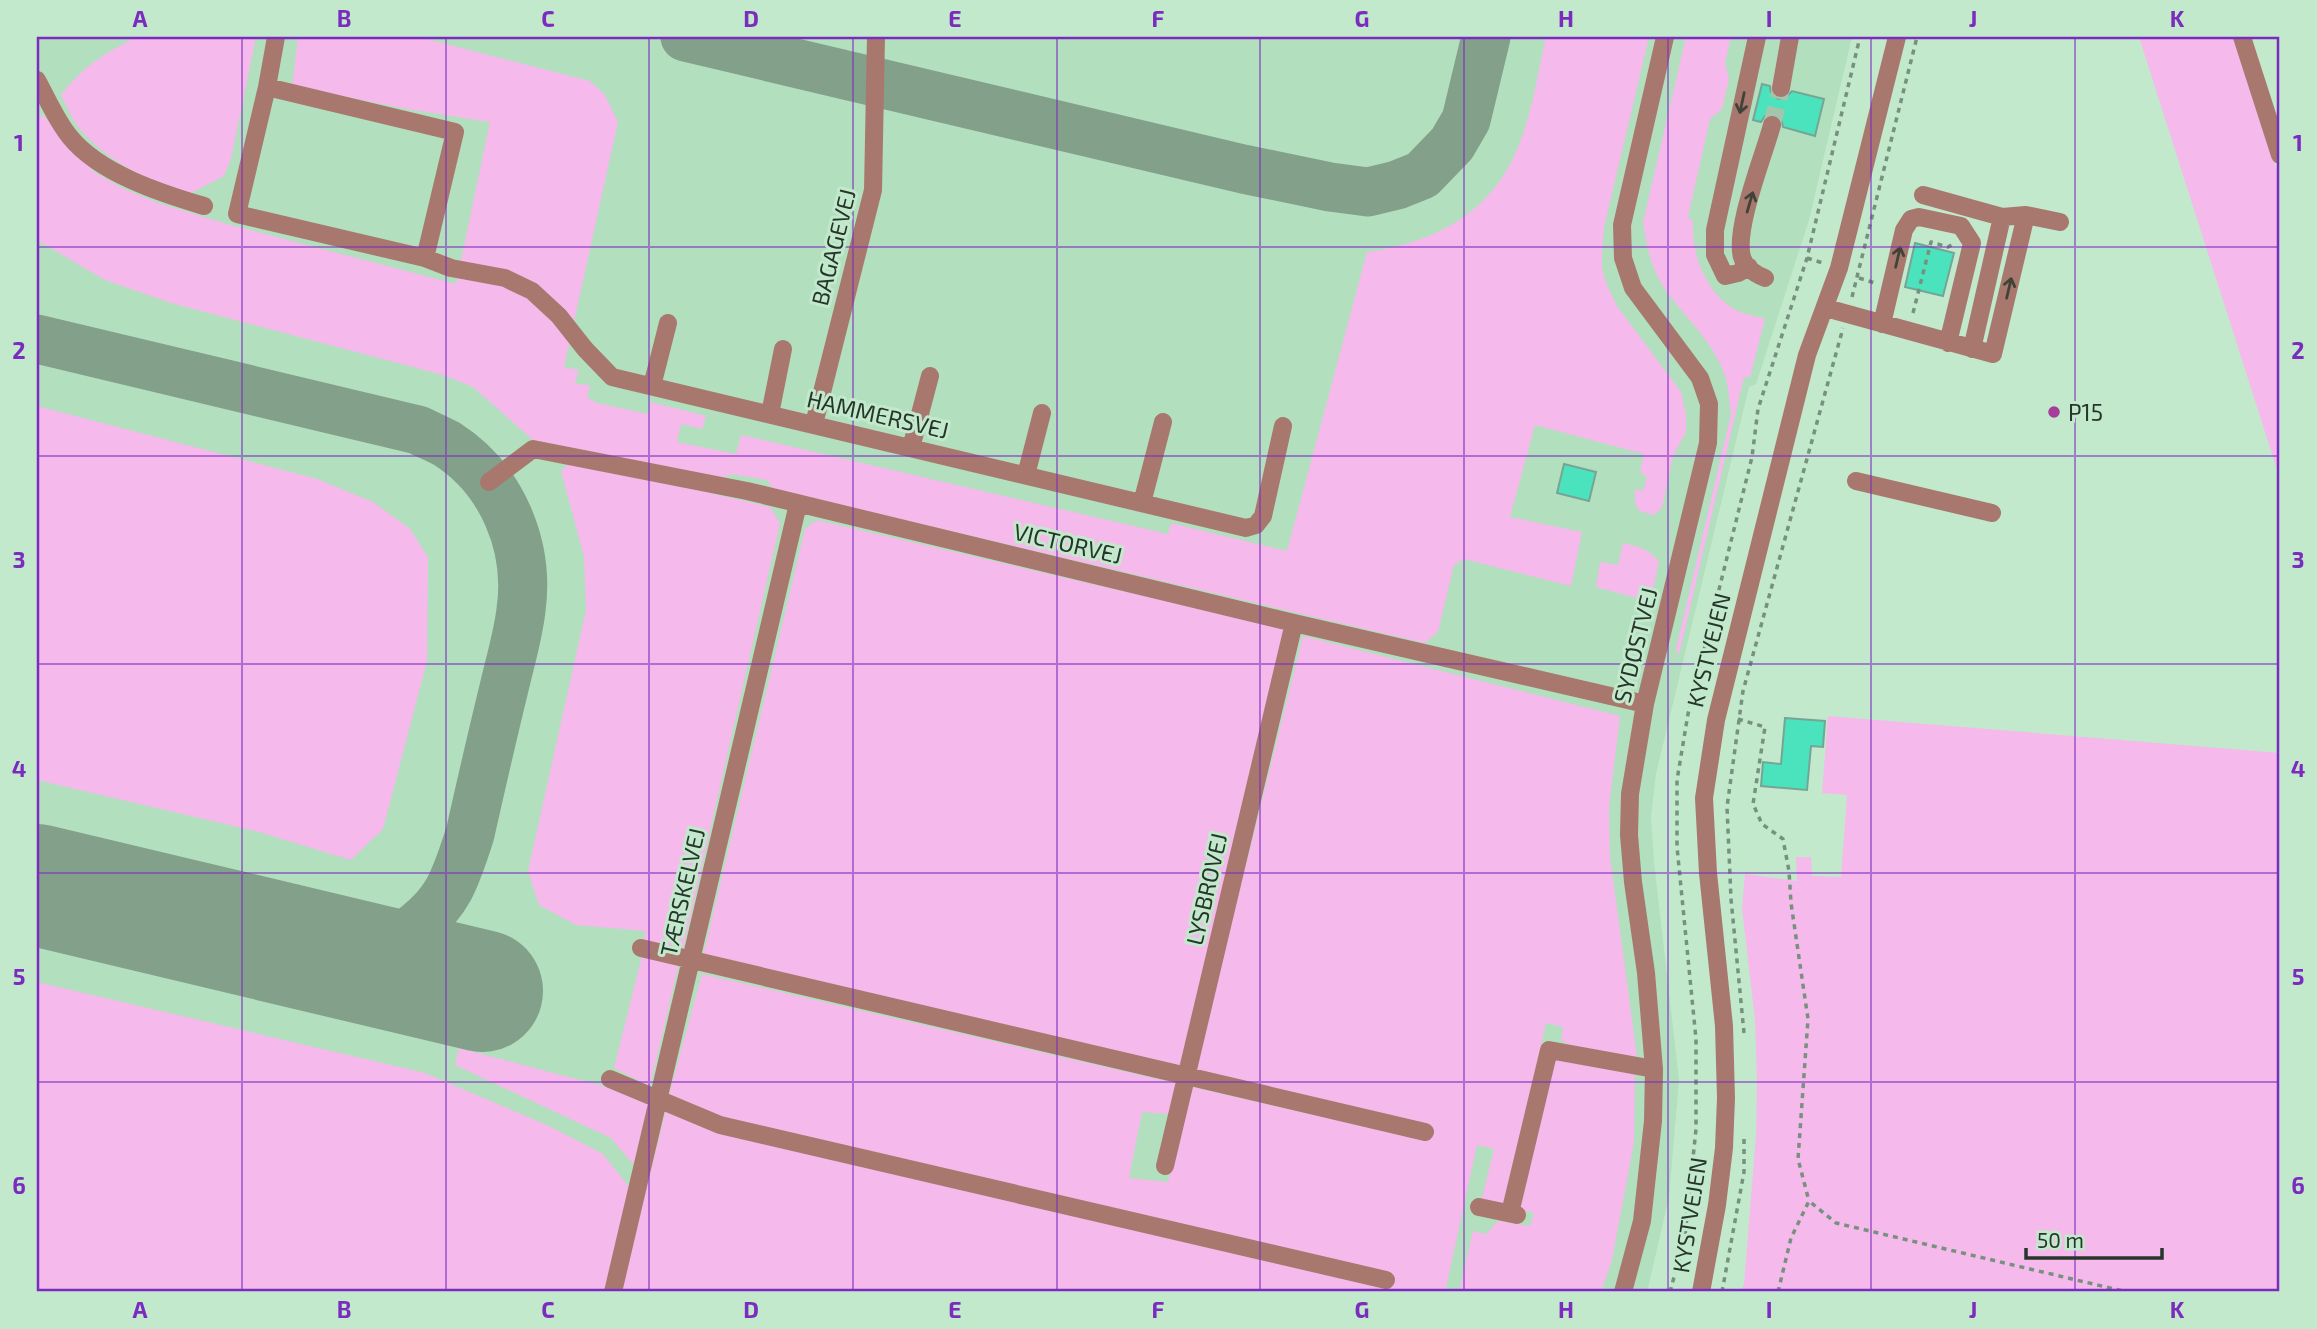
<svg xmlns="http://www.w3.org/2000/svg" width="2317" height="1329" viewBox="0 0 2317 1329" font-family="'Exo 2',sans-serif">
<rect width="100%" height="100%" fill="#c2e9cc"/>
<path fill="#b2dfbd" d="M37,37h1815l-43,183 -53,164 -7,3 -93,387 -5,43 3,45 25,218 -10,117 -22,95h-1610z"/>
<path fill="#f6b9eb" d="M136,37h120l-25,122 -7,17 -35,18c-38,-11 -84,-34 -109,-65 -8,-9 -13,-23 -19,-34 24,-30 41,-40 75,-58z
M298,37h121l171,44 15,14 13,27 -54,245 15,3 -4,14 15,1 -3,12 10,6 51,11 3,-12 55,14 -4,13 -21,-5 -4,18 59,12 5,-19 427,99 3,-11 116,28 80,-299c70,-10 127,-40 153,-110 13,-33 18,-71 26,-105h103l-45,190 -2,27v15l5,16 10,21 64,86 5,23v17l-13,24 -11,52 -8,7 -15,-4 -4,-8v-14l8,2 4,-14 -7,-5 4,-18 -109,-29 -25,92 72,15 -11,54 -107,-27 -10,6 -16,67 -13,11 -652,-154 -6,-9 -36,-6 -12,5 -186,-39 -60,-53 -30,-12 -272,-72 -66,-23 -68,-40v-116l5,-10 52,58 28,16 36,15 69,21 229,60 34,-162 -83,-13 -115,-23z
M1686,37h45l-6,26 4,16 -7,30 -12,10 -22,98 5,4c-2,33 13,74 45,90 8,4 18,5 27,8l-15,58h-6l-65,278 -3,-6 55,-235c-2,-12 -2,-26 -6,-38 -12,-37 -44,-61 -64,-93 -11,-19 -15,-40 -18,-61z
M2139,37h94l47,142v300z
M37,406l280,73 56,23 37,27 18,28 -1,104 -44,168 -32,31 -92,-28 -222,-52z
M571,461l199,46 10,16 -97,426 -39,-8 1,-10 -69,-6 -37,-20 -11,-34 58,-261 -2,-53 -23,-86z
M816,520l470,109 -105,439 -478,-112 102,-427z
M1623,543c15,4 26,5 36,19l-6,27 -7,9h-9l-41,-11 4,-25 18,3z
M1303,636l317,80 -11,92 1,49 27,200 -67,-10 -9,-8 2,-12 -17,-4 -41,183 -24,-4 13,-53 -17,-4 -32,147h-824l45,-182 724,177 2,-14 -666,-155 -57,-23 33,-121 477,110 -10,30 -27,-2 -13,66 39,4 24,-95 235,54 4,-13 -237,-55z
M1828,716l452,37v539h-539l3,-8 12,-149 1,-52 -2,-63 -13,-112 3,-34 52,7 -1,-24h15l1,19 29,1 6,-82 -25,-2z
M642,956l37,7 -29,123 -36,-18z
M37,982l388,91 124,53 54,28 27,34 -24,104h-569z
M459,1048l144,38 47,18 -17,60 -22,-26 -156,-73z
M1556,1057l79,16 -1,69 -22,118 -11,32h-142l14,-61 13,3 12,-13 32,5 4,-13 -14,-4z"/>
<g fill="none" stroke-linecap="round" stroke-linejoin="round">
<path stroke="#83a08a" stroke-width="49" d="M685,37l558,132 87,18 38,5 29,-7 25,-10 30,-31 14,-24 20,-83
M37,339l381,91c10,5 20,9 29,14 55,35 83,102 74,166 -3,26 -11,52 -17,78 -12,49 -23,97 -34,146 -6,18 -12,38 -21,55 -14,26 -46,52 -75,59 -14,3 -29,4 -43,6"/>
<path stroke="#83a08a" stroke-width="122" d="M37,885l445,106"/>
</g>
<path fill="#4ae3bd" stroke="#76a596" stroke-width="2" d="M1762,84l8,2 1,7 7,6 7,-1 7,-7 32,8 -9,37 -32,-9 -2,-9 -6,-4 -10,2 -4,6 -8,-2z
M1915,243l39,10 -11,43 -38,-9z
M1564,464l32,8 -7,29 -32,-8z
M1785,718l40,3 -2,26 -12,-1 -4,44 -46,-4 2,-24 18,2z"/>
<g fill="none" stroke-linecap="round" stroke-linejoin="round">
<path stroke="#a3c5ac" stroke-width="18" stroke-dasharray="18 9" stroke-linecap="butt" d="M1772,125l9,-37"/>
<path stroke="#76917d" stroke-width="3.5" stroke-dasharray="5 5" stroke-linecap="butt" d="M1807,258l16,5
M1859,278l16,5
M1852,297l65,-260
M1913,313l18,-71 17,5 5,-3
M1738,719l27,8 -12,77 9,20 21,15 6,32 2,32 17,116 -10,140 11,42
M1744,1033l-13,-134 -4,-92 16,-116 100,-363
M1670,1292l15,-56 11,-107v-90l-19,-192v-67l11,-66 64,-257 6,-48 49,-151 53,-221
M1722,1292l22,-120v-33
M1778,1292l13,-54 18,-37 27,22 291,69"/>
<path stroke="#a8786e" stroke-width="18" d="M2242,37l38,118
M37,80c10,18 19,40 33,57 29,36 90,56 134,69
M267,87l188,45 -30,126 -188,-44z
M267,87l9,-50
M1781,88l9,-51
M1923,195l79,22 24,-2 34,7
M425,258l26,10 54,10 27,13 27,25 26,33 27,28 634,151 10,-3 7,-9 20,-90
M1749,267l-11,6 -13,3 -10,-21v-25l42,-193
M1765,278c-10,-4 -20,-10 -23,-21 -8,-28 22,-102 30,-132
M1826,308l167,46 33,-139
M1882,324l22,-94 7,-11 8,-2 42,9 11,17 -24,100
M1972,349l30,-132
M652,386l16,-63
M770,414l13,-65
M814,424l59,-234 3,-153
M911,448l19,-72
M1026,475l16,-62
M1856,481l136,32
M489,482l44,-33 214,42 547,132 351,81
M1142,503l21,-81
M641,948l784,184
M610,1079l110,46 666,155
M1165,1166l129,-543
M1479,1207l38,8
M1510,1213l39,-163 105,19
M613,1292l185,-788
M1623,1292l19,-71 11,-100 1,-52 -8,-96 -13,-91 -4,-47 1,-41 15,-90 63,-261 1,-39 -9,-26 -67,-90 -10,-30 -1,-33 43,-188
M1701,1292l16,-87 7,-57 2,-50 -2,-72 -16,-153 -4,-75 12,-78 91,-365 32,-87 58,-231"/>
</g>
<defs><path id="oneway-shaft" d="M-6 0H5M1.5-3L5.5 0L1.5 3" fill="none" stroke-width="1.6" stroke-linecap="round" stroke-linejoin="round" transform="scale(1.75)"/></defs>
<g stroke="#414338">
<use href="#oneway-shaft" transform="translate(1742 103) rotate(102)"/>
<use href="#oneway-shaft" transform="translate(1750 202) rotate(-74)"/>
<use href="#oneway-shaft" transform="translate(1898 257) rotate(-77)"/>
<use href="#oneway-shaft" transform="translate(2009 288) rotate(-77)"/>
</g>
<path fill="none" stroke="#7b2cbf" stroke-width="2" stroke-opacity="0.55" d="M242,37v1255M446,37v1255M649,37v1255M853,37v1255M1057,37v1255M1260,37v1255M1464,37v1255M1668,37v1255M1871,37v1255M2075,37v1255M37,247h2243M37,456h2243M37,664h2243M37,873h2243M37,1082h2243"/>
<circle fill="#a83c9b" stroke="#c2e9cc" stroke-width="2.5" cx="2054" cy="412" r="7"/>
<g text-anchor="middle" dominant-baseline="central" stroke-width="6" stroke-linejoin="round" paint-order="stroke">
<g font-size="23" fill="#27362b" stroke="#c2e9cc">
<text transform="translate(833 247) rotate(-76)">BAGAGEVEJ</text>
<text transform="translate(878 414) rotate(13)">HAMMERSVEJ</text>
<text transform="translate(1068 543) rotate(13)">VICTORVEJ</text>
<text transform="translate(1635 645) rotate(-76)">SYDØSTVEJ</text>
<text transform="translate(1708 650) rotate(-76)">KYSTVEJEN</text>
<text transform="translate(1206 889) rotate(-77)">LYSBROVEJ</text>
<text transform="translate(682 892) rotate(-77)">TÆRSKELVEJ</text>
<text transform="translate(1689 1215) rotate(-81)">KYSTVEJEN</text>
</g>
<g font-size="23" fill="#27362b" stroke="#c2e9cc" text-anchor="start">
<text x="2068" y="412">P15</text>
</g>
</g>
<rect width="2317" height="1329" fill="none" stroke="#c2e9cc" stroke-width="77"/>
<path d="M2026 1248v10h136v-10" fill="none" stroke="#27362b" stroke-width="3.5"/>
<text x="2037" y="1248" font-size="21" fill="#27362b" stroke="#c2e9cc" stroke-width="5" paint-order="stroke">50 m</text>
<rect x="38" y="38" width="2240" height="1252" fill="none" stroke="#7b2cbf" stroke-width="2.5"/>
<g font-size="23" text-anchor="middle" font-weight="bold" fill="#7b2cbf">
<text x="140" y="27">A</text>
<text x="344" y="27">B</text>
<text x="548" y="27">C</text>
<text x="751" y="27">D</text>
<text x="955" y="27">E</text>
<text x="1158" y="27">F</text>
<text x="1362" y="27">G</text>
<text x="1566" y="27">H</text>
<text x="1769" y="27">I</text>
<text x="1973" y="27">J</text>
<text x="2177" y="27">K</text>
<text x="19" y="151">1</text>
<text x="2298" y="151">1</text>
<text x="19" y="359">2</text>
<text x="2298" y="359">2</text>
<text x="19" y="568">3</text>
<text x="2298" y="568">3</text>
<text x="19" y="777">4</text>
<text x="2298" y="777">4</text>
<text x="19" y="985">5</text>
<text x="2298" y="985">5</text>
<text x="19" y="1194">6</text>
<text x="2298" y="1194">6</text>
<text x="140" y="1318">A</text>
<text x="344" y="1318">B</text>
<text x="548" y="1318">C</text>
<text x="751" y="1318">D</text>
<text x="955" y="1318">E</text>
<text x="1158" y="1318">F</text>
<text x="1362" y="1318">G</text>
<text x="1566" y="1318">H</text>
<text x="1769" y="1318">I</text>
<text x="1973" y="1318">J</text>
<text x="2177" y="1318">K</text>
</g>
</svg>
